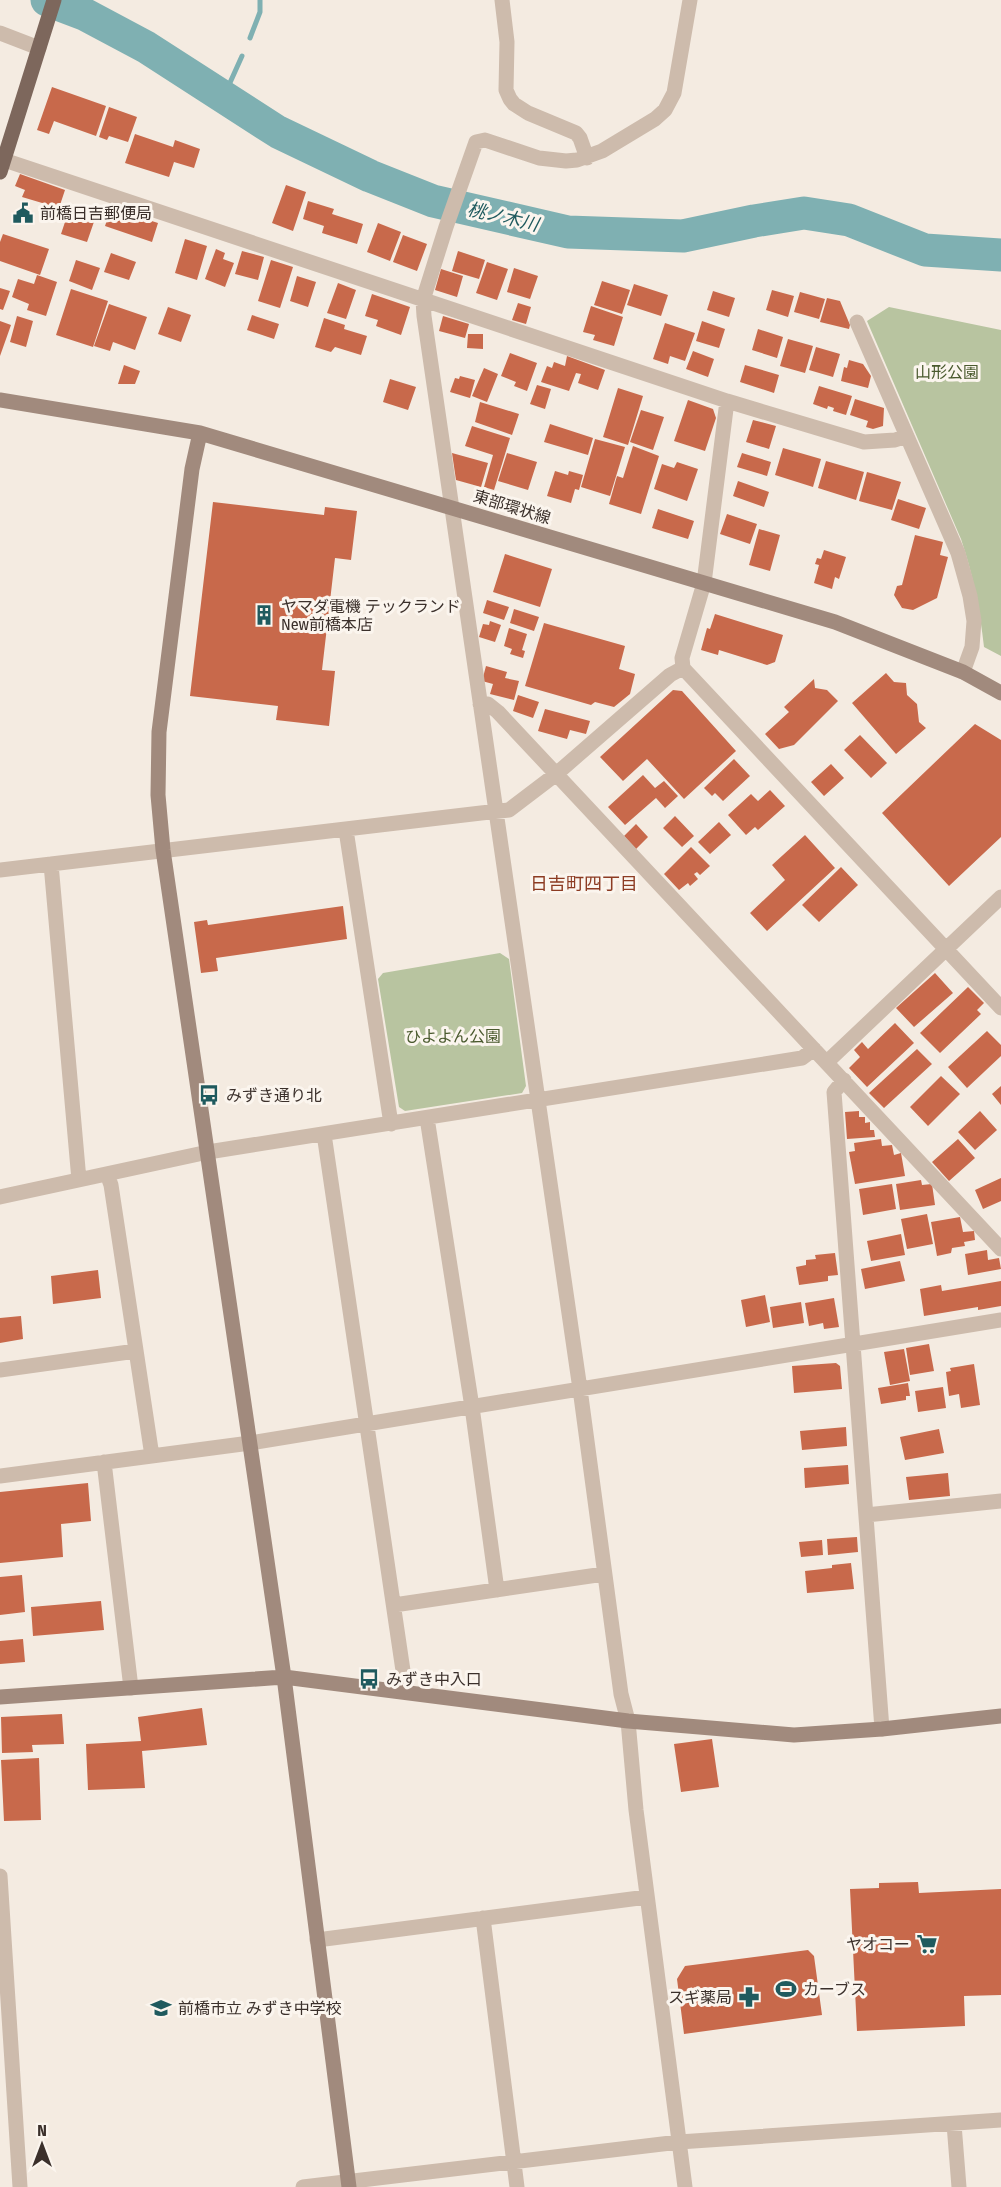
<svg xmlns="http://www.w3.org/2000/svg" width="1001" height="2187" viewBox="0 0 1001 2187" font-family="'Fira Sans Condensed','Noto Sans JP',sans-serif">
<rect width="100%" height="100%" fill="#f4ebe1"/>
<path fill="#b8c4a0" d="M889,307l112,23v326l-17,-9c-4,-37 -11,-72 -23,-108l-94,-218z
M500,953l9,6 17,127 -4,7 -117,18 -6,-4 -21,-128 5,-6z"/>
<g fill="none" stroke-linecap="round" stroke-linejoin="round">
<path stroke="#7fb0b2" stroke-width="5" d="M250,38l10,-26v-12
M224,96l18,-40"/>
<path stroke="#7fb0b2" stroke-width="33" d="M47,0l37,14 62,33 132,85 92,44 63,25 135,31 115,4 71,-15 50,-8 45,7 76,30 76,5"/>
</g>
<path fill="#c8694b" d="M52,87l54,19 -10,30 -42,-15 -5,13 -12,-4z
M109,107l28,10 -9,25 -19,-6 -2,4 -8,-3z
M135,134l38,13 2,-7 25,9 -6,19 -20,-6 -5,15 -44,-14z
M20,174l45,16 -6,18 -37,-11 3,-7 -10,-4z
M286,185l20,7 -13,39 -21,-8z
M308,201l26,8 -2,5 31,10 -6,20 -35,-11 2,-7 -21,-7z
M70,207l26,9 -9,26 -26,-8z
M111,208l47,15 -6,19 -47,-16z
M378,223l23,9 -11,29 -23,-9z
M3,234l46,15 -9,26 -40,-14v-19z
M403,235l24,9 -10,27 -24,-9z
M185,239l22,7 -10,34 -22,-7z
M216,249l9,4 -2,6 11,4 -9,24 -20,-8z
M242,251l22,6 -6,23 -23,-6z
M458,251l27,9 -6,19 -27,-8z
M111,253l25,9 -7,18 -25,-8z
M76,260l24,8 -8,22 -23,-9z
M271,260l22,7 -13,41 -22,-7z
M487,262l21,7 -11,31 -21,-7z
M514,268l24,8 -8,23 -23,-7z
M441,269l22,7 -6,21 -22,-7z
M37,275l20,7 -11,34 -19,-6 2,-6 -17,-7 6,-18 16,5z
M297,276l19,6 -8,25 -18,-6z
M602,281l28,9 -8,24 -28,-9z
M338,283l18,7 -10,29 -19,-6z
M634,284l34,11 -7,21 -34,-11z
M0,288l10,3 -7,19 -3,-1z
M71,289l37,12 -15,46 -37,-12z
M772,290l22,6 -6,21 -22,-7z
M713,291l22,7 -6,19 -22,-7z
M800,292l25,7 -6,20 -25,-7z
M372,294l38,13 -9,28 -25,-9 2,-6 -13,-4z
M827,298l13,3 10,24 -1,4 -29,-7z
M518,303l13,4 -5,17 -14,-4z
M109,304l38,13 -12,33 -22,-8 -3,9 -16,-5z
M591,306l32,11 -9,29 -21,-6 2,-5 -12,-3z
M168,307l23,8 -10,27 -23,-8z
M252,315l27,9 -5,15 -27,-9z
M17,316l16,5 -7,26 -16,-5z
M443,316l26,8 -4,14 -26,-7z
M324,318l21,7 -1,4 23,7 -6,19 -26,-8 -4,5 -16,-5z
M0,321l11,4 -11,31z
M702,321l23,8 -6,19 -23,-7z
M665,323l30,10 -10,28 -15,-5 -2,8 -15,-5z
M758,329l25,8 -6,21 -25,-8z
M468,334h15v15l-16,-1z
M788,339l25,7 -8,27 -25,-7z
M816,347l24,7 -7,23 -24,-7z
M693,351l21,8 -6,18 -22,-8z
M510,353l27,10 -10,28 -13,-5 2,-4 -15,-6z
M567,356l38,14 -7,20 -20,-7 3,-9 -5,-1 -7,18 -28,-9 6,-16 5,2 2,-6 11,4z
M849,360l14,4 8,12 -3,12 -27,-7 3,-14 3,1z
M124,365l16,6 -5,13h-17z
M745,365l34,10 -5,18 -34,-11z
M484,368l14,6 -11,28 -15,-6z
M460,376l15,4 -5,18 -20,-6 5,-14 4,1z
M390,379l26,8 -8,23 -25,-8z
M537,385l14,4 -6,20 -15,-5z
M819,386l33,10 -6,19 -13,-4 1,-3 -6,-2 -1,3 -14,-5z
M618,388l25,8 -15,49 -25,-8z
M855,399l29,9 -1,18 -10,3 -7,-2 2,-6 -18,-6z
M688,400l25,9 3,9 -11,33 -31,-10z
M480,402l39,12 -7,21 -37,-13z
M641,410l23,7 -11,33 -23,-8z
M753,420l23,6 -7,23 -23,-7z
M550,424l43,14 -5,17 -44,-13z
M472,426l38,12 -16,52 -10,-3 9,-32 -28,-9z
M595,439l30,8 -15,49 -29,-9z
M633,446l26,10 -18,58 -32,-10 8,-28 6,2z
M783,448l38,11 -8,28 -38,-12z
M452,453l36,10 -7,24 -25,-7z
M507,453l30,9 -9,28 -30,-9z
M742,453l29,9 -4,14 -30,-9z
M826,461l38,11 -8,28 -38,-12z
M677,462l21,7 -11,32 -33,-12 8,-25 12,4z
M555,471l13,4 1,-4 14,4 -4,15 -4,-1 -4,14 -24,-7z
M867,472l34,10 -9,28 -33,-9z
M738,481l31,11 -5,15 -31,-11z
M898,499l28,9 -7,21 -28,-9z
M213,502l111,13 1,-8 32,4 -6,49 -16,-2 -13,112 13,1 -6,55 -53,-6 2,-14 -88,-10z
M658,509l36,12 -6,18 -36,-11z
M727,514l30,10 -7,20 -30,-10z
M759,529l21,6 -10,36 -21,-6z
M915,535l28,7 -3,13 8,2 -11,41 -24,12 -11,-2 -8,-13 3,-9 5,-1z
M824,550l22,7 -7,22 -4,-2 -3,12 -18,-6 5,-18 -4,-1 2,-6 4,1z
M505,554l47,15 -12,38 -47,-15z
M487,600l22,7 -5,13 -21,-7z
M514,609l25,8 -5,14 -24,-8z
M715,614l68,21 -8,27 -8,3 -48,-15 -1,5 -17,-5 6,-22 3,1z
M490,621l11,4 -6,17 -16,-5 4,-13 6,1z
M544,623l81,23 -6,23 16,5 -5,20 -16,13 -19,-5 -4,3 -66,-19z
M509,628l18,6 -5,16 3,1 -2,7 -13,-4 2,-5 -8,-3z
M486,666l21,6 -2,6 14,3 -5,19 -24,-6 3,-10 -11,-3z
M886,673l8,9 12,1 1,12 10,9 2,18 7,6 -30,26 -44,-51z
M814,679l1,9 12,2 11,11 -44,44 -15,4 -14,-15 24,-22 -5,-5z
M673,690l9,1 54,60 -52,48 -37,-40 -24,22 -23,-24z
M518,695l21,7 -6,16 -20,-7z
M545,709l45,12 -4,13 -16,-4 -3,9 -29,-8z
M975,724l26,16v97l-52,49 -67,-73z
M860,735l27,28 -16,15 -27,-28z
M734,759l16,17 -27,25 -8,-8 -3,3 -8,-8z
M831,764l13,14 -20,18 -13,-14z
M643,775l12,13 9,-7 14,15 -13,12 -9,-10 -31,27 -17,-18z
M770,790l15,16 -27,24 -3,-3 -9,8 -18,-20 23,-21 7,7z
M675,816l19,20 -12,11 -19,-19z
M719,822l12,13 -21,19 -12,-12z
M636,824l12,13 -12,12 -12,-13z
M805,835l30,33 -68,63 -17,-18 35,-33 -13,-15z
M691,847l19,19 -10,9 -3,-3 -3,2 4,5 -8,7 -2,-3 -9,7 -15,-16z
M841,867l17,18 -39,37 -17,-17z
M343,906l4,33 -131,19 2,13 -17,2 -7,-51 13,-2 1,5z
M935,973l18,20 -39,34 -18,-19z
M968,987l16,16 -7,7 4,4 -41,39 -20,-20z
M895,1023l19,20 -47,44 -18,-19 11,-11 -6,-7 8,-8 6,7z
M987,1031l14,14v11l-34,32 -19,-21z
M917,1049l15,15 -48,44 -15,-15z
M941,1076l19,18 -32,32 -18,-19z
M1001,1086v19l-9,-11z
M859,1111v6h6v6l5,-1v8h4l1,7 -28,2 -2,-27z
M980,1111l17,19 -22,20 -17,-18z
M881,1139l1,7 10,-1 2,10 7,-2 4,23 -50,8 -6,-32 6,-1 -1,-8z
M958,1139l17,19 -26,23 -17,-19z
M1001,1178v23l-18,8 -8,-19z
M921,1180l1,5 10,-1 3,21 -35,5 -4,-26z
M892,1184l4,25 -33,6 -4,-26z
M927,1214l6,30 -26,5 -6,-30z
M960,1217l3,15 11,-1 1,9 -11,2 1,4 -13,2 -1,5 -14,3 -6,-34z
M901,1234l4,21 -34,6 -4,-20z
M987,1250l1,10 11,-2 2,11 -33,6 -3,-21z
M835,1253l3,22 -10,1v5l-29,4 -3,-18 10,-2v-5l10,-1 -1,-4z
M900,1261l5,20 -40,8 -4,-20z
M98,1270l3,28 -48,6 -2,-28z
M1001,1281v25l-23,4v-3l-54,9 -4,-27 21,-4 1,6z
M765,1295l5,27 -24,5 -5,-27z
M834,1298l5,29 -15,2 -1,-6 -14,3 -4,-23z
M801,1302l3,21 -31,5 -3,-21z
M21,1316l2,23 -23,4v-25z
M929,1344l5,27 -24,4 -4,-27z
M904,1349l6,32 -20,4 -6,-33z
M836,1363l4,3 2,23 -48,4 -2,-27z
M974,1364l6,41 -19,3 -2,-14 -10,2 -3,-24 5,-1 -1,-3z
M908,1383l2,13h-4v4l-25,4 -3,-16z
M943,1387l3,21 -28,4 -3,-21z
M846,1427l1,19 -45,4 -2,-19z
M939,1429l5,24 -39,7 -5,-23z
M848,1465l1,19 -44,4 -1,-20z
M948,1473l2,23 -41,4 -3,-23z
M88,1483l3,38 -30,3 2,33 -63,6v-71z
M857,1537l1,15 -30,3 -1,-16z
M822,1540l1,15 -22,2 -2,-15z
M851,1563l3,26 -47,4 -2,-22 27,-3v-3z
M22,1575l3,37 -25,3v-38z
M101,1601l3,29 -71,6 -2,-29z
M23,1639l2,23 -25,2v-23z
M202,1708l5,37 -65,6 3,37 -57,2 -2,-46 55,-3 -3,-24z
M62,1714l2,30 -32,1 1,7 -31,1 -1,-36z
M712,1739l7,48 -38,5 -7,-48z
M39,1758l2,62 -37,1 -3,-61z
M918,1882l1,11 82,-4v106l-37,1 1,30 -108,5 -7,-142 29,-1v-5z
M808,1950l6,6 8,59 -138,19 -7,-55 8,-13z"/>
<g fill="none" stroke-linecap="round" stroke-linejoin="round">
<path stroke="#cdbbac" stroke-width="15" d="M502,0l5,42 -1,48 4,9 4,5 14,9 48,20 4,5 7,20
M0,33l39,15
M4,160l723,241 137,41 31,-2 12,-4
M857,322l101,231 12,43 4,25 -2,26 -9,25
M727,401l-23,182 -22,75 1,10 318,340
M480,704h8l10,8 503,537
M346,830l45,294
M51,864l28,316
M0,870l481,-57 28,-3 46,-35 115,-100 13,-7
M827,1062l174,-165
M844,1080l-10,12 48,637
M427,1118l45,289 25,183
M324,1134l82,557
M107,1174l4,11 41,271
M0,1197l208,-45 594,-94 12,-9
M0,1370l136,-19
M104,1462l27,226
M0,1476l250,-33 751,-123
M866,1515l135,-14
M394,1605l210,-31
M0,1876l20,311
M483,1918l34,269
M317,1940l330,-43
M954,2124l5,63
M303,2187l376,-45 322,-22
M685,2187l-49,-377 -8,-89 -7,-27 -41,-305 -156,-1073 -1,-16 23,-73 30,-85 9,-2 54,18 27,3 11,-1 25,-9 53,-32 10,-9 9,-17 16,-93"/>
<path stroke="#a18a7d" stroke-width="15" d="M0,400l200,33 635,189 128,50 38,21
M200,433l-8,36 -33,263 -1,63 5,55 121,827 65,510
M0,1697l284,-20 344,44 166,14 88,-6 119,-13"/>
<path stroke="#7d675c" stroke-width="15" d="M0,172l54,-172"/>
</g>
<defs>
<g id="civic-bare" transform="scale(1.62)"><path d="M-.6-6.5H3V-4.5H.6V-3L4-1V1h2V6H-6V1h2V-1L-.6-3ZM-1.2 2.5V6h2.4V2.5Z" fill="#1f5a5e" stroke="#fbf5ee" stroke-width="2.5" paint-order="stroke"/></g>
<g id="building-bare" transform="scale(1.62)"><path d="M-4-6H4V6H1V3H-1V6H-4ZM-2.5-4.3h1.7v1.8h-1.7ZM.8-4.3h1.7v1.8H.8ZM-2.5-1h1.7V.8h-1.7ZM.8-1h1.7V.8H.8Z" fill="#1f5a5e" stroke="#fbf5ee" stroke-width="2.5" paint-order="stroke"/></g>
<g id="bus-bare" transform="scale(1.62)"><path d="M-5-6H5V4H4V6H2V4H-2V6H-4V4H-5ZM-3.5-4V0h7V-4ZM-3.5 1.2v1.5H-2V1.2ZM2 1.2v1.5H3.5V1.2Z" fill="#1f5a5e" stroke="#fbf5ee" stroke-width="2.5" paint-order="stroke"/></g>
<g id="supermarket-bare" transform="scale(1.62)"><path d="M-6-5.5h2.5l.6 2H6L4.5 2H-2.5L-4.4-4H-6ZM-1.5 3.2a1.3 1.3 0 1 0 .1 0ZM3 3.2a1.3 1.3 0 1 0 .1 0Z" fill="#1f5a5e" stroke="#fbf5ee" stroke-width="2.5" paint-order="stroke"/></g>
<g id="stadium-bare" transform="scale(1.62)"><path d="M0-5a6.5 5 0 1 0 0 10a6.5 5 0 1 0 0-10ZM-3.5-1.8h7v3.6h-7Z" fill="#1f5a5e" stroke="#fbf5ee" stroke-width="2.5" paint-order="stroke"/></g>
<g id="pharmacy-bare" transform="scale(1.62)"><path d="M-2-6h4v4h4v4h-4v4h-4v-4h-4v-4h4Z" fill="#1f5a5e" stroke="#fbf5ee" stroke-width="2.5" paint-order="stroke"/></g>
<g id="school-bare" transform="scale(1.62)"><path d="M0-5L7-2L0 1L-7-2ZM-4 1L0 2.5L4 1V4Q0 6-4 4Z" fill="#1f5a5e" stroke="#fbf5ee" stroke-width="2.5" paint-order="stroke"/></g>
</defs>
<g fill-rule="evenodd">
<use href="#civic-bare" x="23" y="213"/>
<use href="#building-bare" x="264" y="615"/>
<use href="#bus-bare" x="209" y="1095"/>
<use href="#bus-bare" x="369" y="1679"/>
<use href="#supermarket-bare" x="927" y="1944"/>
<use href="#stadium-bare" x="786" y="1989"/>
<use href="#pharmacy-bare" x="749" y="1997"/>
<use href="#school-bare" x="161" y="2008"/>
</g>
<g text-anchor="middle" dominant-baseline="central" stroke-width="6" stroke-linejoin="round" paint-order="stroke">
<g font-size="16" fill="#3b302b" stroke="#fbf5ee" text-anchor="start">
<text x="40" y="213">前橋日吉郵便局</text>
<text x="281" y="606">ヤマダ電機 テックランド<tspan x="281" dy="18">New前橋本店</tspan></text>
<text x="226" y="1095">みずき通り北</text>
<text x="386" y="1679">みずき中入口</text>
<text x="910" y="1944" text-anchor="end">ヤオコー</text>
<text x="803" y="1989">カーブス</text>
<text x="732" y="1997" text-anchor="end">スギ薬局</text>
<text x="178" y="2008">前橋市立 みずき中学校</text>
</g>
<g font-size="16" fill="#4a5a2e" stroke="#fbf5ee">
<text x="947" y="372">山形公園</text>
<text x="453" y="1036">ひよよん公園</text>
</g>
<g font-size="16" fill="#3b302b" stroke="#fbf5ee">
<text transform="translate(512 507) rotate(17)">東部環状線</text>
</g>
<g font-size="18" font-style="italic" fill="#1f5a5e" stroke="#fbf5ee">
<text transform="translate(503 217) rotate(13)">桃ノ木川</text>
</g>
<g font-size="18" fill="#8c3b22" stroke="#fbf5ee">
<text x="584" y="884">日吉町四丁目</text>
</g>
</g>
<g transform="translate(42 2145)" stroke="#fbf5ee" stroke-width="4.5" paint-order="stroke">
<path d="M0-4.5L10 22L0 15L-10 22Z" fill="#3b302b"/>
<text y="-9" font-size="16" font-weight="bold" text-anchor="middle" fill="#3b302b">N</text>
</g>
</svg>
